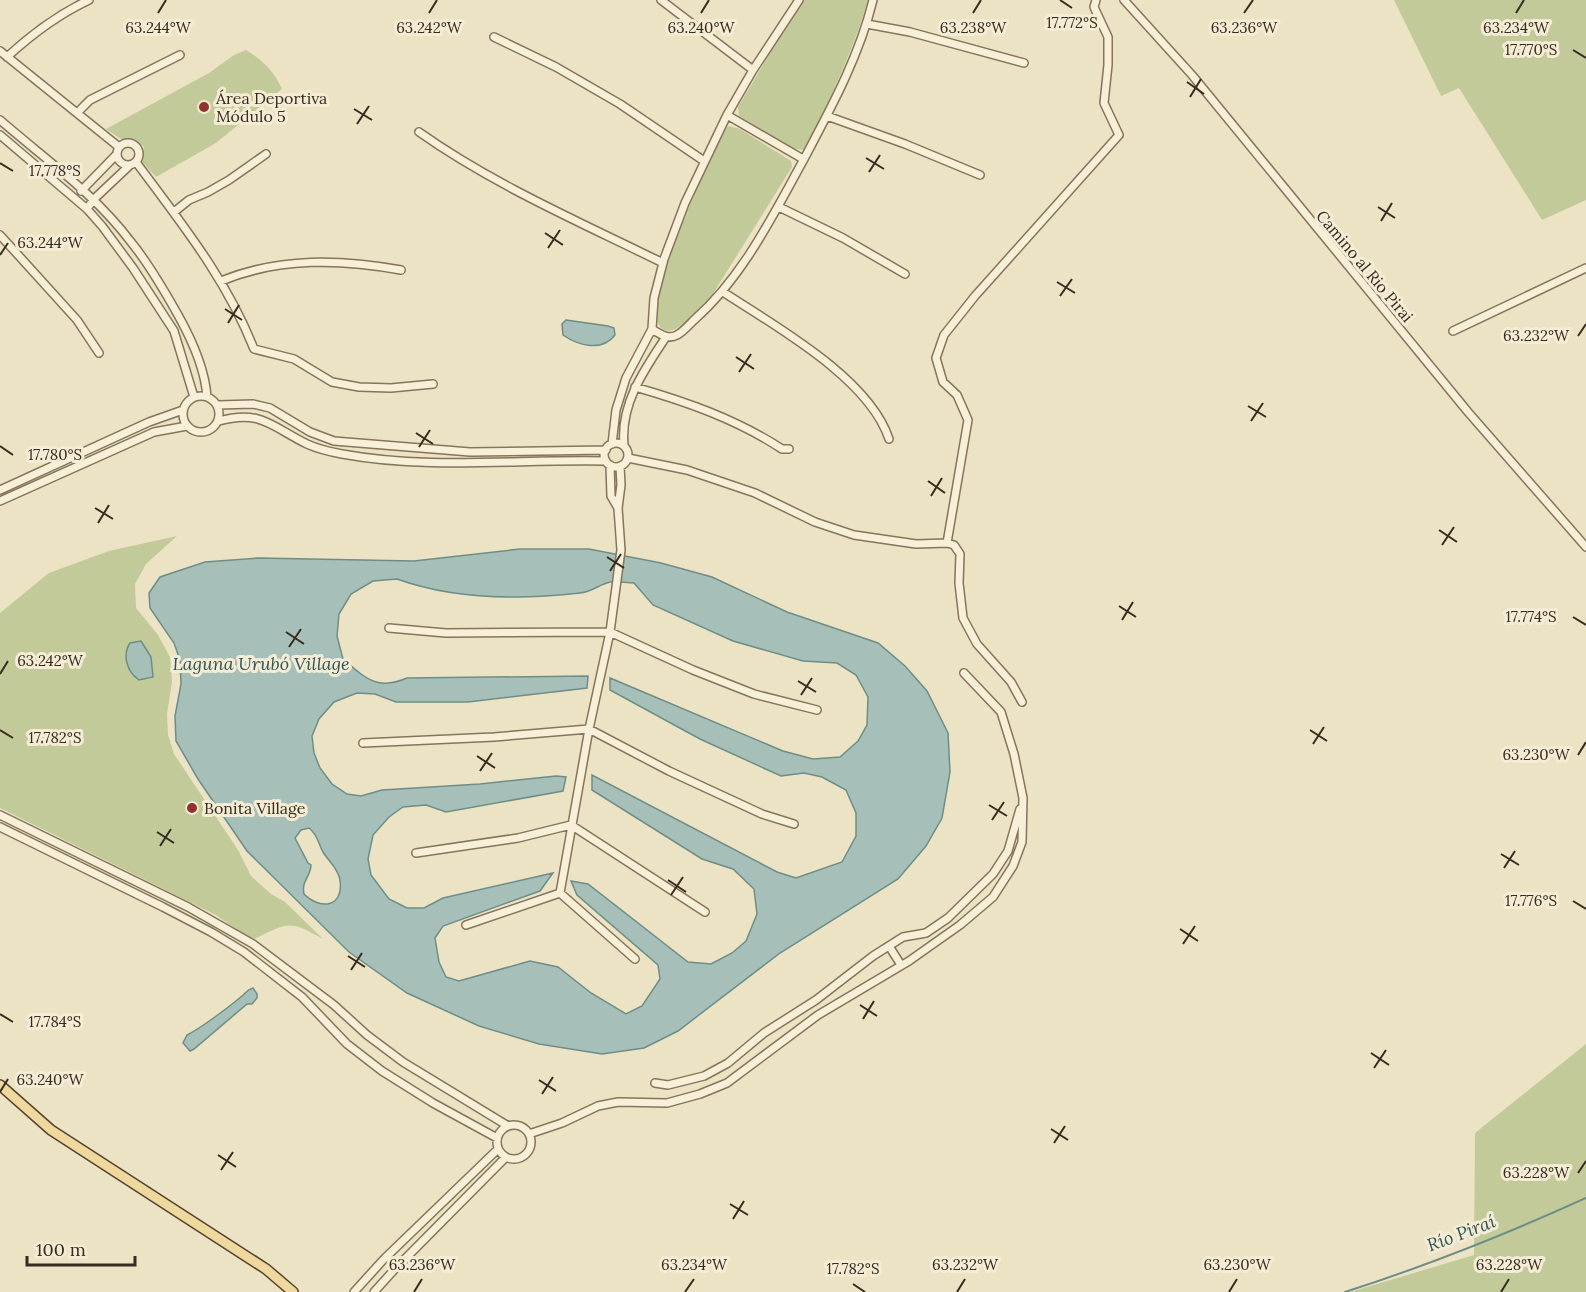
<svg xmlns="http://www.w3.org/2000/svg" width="1586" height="1292" viewBox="0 0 1586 1292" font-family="Lora,serif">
<rect width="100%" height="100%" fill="#ece2c4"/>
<path fill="#c2ca99" d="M804,0h64c-15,51 -38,99 -61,146l-4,4 -12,-2 -52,-32 -1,-9 38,-64z
M1394,0h192v200l-44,20 -83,-132 -18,8z
M246,50c16,10 28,21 36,39l-66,54 -60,34 -14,-15 2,-15 -10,-8h-13l-15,-10 103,-56 25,-18z
M729,126l11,3 51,32 1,6 -81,130c-8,9 -34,39 -47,33 -32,-16 50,-176 62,-202z
M177,536l-31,28 -11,20 1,24 22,27 12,22 2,25 -5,32 1,21 6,19 64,96 13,26 20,18 14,8 38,37c-35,-20 -35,-16 -71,1l-36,-25 -216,-107v-195l49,-40 60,-22z
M1586,1044v248h-236l124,-37 1,-122z"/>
<path fill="#a6c0b9" stroke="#6d8e87" stroke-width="1.5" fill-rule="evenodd" d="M566,320l42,6 6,2 1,7c-13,17 -36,11 -52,0l-1,-11z
M520,549h69l72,14 51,14 75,35 91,31 27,23 22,25 21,42 2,39 -8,46 -16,28 -28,33 -118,74 -102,78 -34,17 -42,6 -63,-10 -60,-18 -72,-33 -58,-41 -102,-101 -49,-72 -22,-38 -1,-25 6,-32 -1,-24 -6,-17 -24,-35 -1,-15 11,-16 45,-15 53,-4 156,3zM397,579c58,21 122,21 183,14 12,-1 20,-9 30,-11 7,-1 16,1 24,1l19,22 80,36 70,20 34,2 19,12 12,22 -1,28 -9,16 -18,16 -27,2 -30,-8 -173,-73v12l90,49 81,37 23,-3 18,4 24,13 10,23v23l-14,26 -46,16 -19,-6 -185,-97v15l110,69 31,10 21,20 3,25 -11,27 -14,12 -21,11 -23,-2 -100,-78 -17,-3 6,14 81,70 2,14 -18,27 -16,8 -35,-21 -33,-26 -28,-6 -71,20 -13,-4 -7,-15 -4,-24 8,-12 97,-35 13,-18 -110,25 -19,10h-17l-18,-9 -18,-24 -3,-16 5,-24 16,-18 14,-10 23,-2 20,7 117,-21 3,-14 -10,-1 -76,8 -98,6 -21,6 -14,-2 -15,-10 -12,-16 -6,-15 -2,-17 7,-17 15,-17 23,-9 18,1 21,8h72l119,-14 1,-12 -181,2c-30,13 -42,0 -64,-19l-6,-23 2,-22 12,-20 22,-13zM309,828c9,7 9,15 14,24 6,10 15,16 17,28 4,28 -20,30 -36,14 -3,-13 7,-18 7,-29l-3,-2 -13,-25 6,-8z
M141,641l10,16 2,20 -14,3c-12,-8 -17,-25 -9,-37z
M253,988l4,6v4l-5,6h-5l-53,45 -4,2 -7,-8 4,-8c14,-7 42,-28 55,-39 4,-3 4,-6 11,-8z"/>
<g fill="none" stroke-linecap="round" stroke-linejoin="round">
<path stroke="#6d8e87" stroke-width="2" d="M1345,1292c81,-26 164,-59 241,-94"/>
<g stroke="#86745b" stroke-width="10">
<path id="minor" d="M661,0l92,70
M1124,0l68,75 276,337 118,135
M867,24l43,8 114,31
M494,37l62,30 64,37 84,57
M0,51l119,96
M7,57c25,-23 52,-43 82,-57
M77,113l13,-13 90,-45
M727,115l76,44
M827,116l78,28 75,31
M0,120c45,39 95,74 131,122 18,22 33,48 47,73 14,25 27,53 29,82
M419,132c75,53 161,90 244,131
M0,135l87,74 15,17 31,42 41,63 20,66
M117 154a11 11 0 1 1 22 0a11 11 0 1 1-22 0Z
M136,162c45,61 90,116 118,187l40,10 38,23 27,5 32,1 42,-4
M81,191l36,-37
M779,207l64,31 62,36
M87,209l6,-9 36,-34
M174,212l15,-12 19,-8 21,-12 37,-26
M0,235l77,85 22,33
M221,281c59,-24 120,-22 180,-11
M723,292c52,34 146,86 166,147
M652,329c8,5 16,11 25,6 6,-3 12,-10 17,-15 49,-43 79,-105 110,-161 27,-51 55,-102 69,-159
M1453,331l133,-63
M635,387c52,15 101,32 147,62h7
M183 414a18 18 0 1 1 36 0a18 18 0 1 1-36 0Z
M218,405l35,-1 17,4 40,24 24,9 136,11 136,-2
M219,421c42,-12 53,6 88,23 11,5 24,8 35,10 87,16 176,5 264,7
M604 455a12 12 0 1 1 24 0a12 12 0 1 1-24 0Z
M612,444l4,-34 10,-32 26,-49 2,-31 10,-39 21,-56 42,-88 26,-45 46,-70
M624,445c-4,-41 20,-75 42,-108
M628,458l59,12 68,23 60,29 39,13 62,9 31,-1 7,2 6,9 -1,29 4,35 14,26 34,38 11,20
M610,465l1,31 7,12
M0,490l149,-68 34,-12
M0,501l154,-69 33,-6
M947,543l21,-123 -11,-25 -14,-13 -7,-24 8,-23 31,-39 144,-161 -15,-32 4,-38v-28l-14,-30 2,-7
M389,628l57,5 164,-1 83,38 61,24 63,16
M363,743l131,-6 95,-8 80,42 93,43 32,10
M0,815l188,92 65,37 81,61 33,30 36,27 105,64
M0,827l163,80 48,25 33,20 58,45 45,47 35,27 51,32 64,35
M416,853l102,-15 53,-13 134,87
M560,893l29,-164 21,-97 11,-82 -3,-42 3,-23 -1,-19
M466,925l94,-32 75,66
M889,946l12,19
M655,1083l13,2 36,-9 24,-13 36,-30 52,-33 57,-44 30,-19 23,-4 22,-15 45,-44 15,-23 12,-42
M497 1142a17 17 0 1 1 34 0a17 17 0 1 1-34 0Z
M529,1134l33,-11 36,-17 20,-4 49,1 33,-9 27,-11 91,-68 91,-54 51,-36 33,-28 20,-31 9,-24 1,-44 -9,-44 -13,-42 -37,-39
M354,1292l30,-33 114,-110
M374,1292l20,-22 111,-112"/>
</g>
<g stroke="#54422f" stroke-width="12">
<path id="major" d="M0,1085l51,45 215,139 27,23"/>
</g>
<use href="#minor" stroke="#f7efd7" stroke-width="7"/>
<use href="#major" stroke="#eed89e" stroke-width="9"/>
</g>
<path fill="none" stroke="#372b1f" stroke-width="2" d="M1060,0l12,8M158,13l8,-13M429,13l8,-13M701,13l8,-13M973,13l8,-13M1244,13l9,-13M1516,13l8,-13M1573,50l13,8M1187,82l17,12M1190,97l11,-18M354,109l18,11M357,124l12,-18M866,158l18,11M0,163l13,8M869,172l11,-17M1378,207l17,11M1381,221l11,-18M545,233l18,12M548,248l12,-18M0,255l8,-12M1057,282l18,11M1060,296l12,-17M225,309l17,11M228,323l11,-18M1578,336l8,-12M736,357l18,12M739,372l12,-18M1248,406l18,11M1251,421l12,-18M416,433l17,11M0,446l13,9M419,447l11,-17M928,481l17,12M931,496l11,-18M95,508l18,11M98,523l11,-18M1439,530l18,12M1442,545l12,-18M607,557l17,11M610,571l11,-17M1119,606l17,11M1573,617l13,8M1122,620l11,-18M286,632l18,12M289,647l12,-18M0,674l8,-13M798,681l18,11M801,695l11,-17M0,730l13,8M1310,730l17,11M1313,744l11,-17M1578,755l8,-13M477,756l18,12M480,771l12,-18M989,805l18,11M992,820l12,-18M157,832l17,11M160,846l11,-17M1501,854l18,11M1504,868l11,-17M668,880l18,12M671,895l12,-18M1573,901l13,8M1180,929l18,12M1183,944l12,-18M348,956l17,11M351,970l11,-17M860,1005l17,11M0,1014l13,8M863,1019l11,-18M1371,1053l18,12M1374,1068l12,-18M539,1080l17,11M0,1092l8,-13M542,1094l11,-17M1051,1129l17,11M1054,1143l11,-17M218,1155l18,12M221,1170l12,-18M1578,1173l8,-12M730,1204l18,11M733,1219l11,-18M853,1284l12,8M414,1292l8,-13M685,1292l9,-13M957,1292l8,-13M1229,1292l8,-13M1501,1292l8,-13"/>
<g fill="#93312e" stroke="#f4ecd4" stroke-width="2">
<circle cx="204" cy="107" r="6"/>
<circle cx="192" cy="808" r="6"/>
</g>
<g text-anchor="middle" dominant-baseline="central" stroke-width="6" stroke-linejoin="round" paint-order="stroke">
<g font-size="16" fill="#372b1f" stroke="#f4ecd4" text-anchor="start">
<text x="216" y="98">Área Deportiva<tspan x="216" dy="18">Módulo 5</tspan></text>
<text x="204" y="808">Bonita Village</text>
</g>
<g font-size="16" fill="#372b1f" stroke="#f4ecd4">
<text transform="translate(1365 266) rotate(50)">Camino al Rio Pirai</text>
</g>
<g font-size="18" font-style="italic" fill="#2f5655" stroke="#f4ecd4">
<text x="261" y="663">Laguna Urubó Village</text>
<text transform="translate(1461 1233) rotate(-21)">Río Piraí</text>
</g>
</g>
<g font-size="15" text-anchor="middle" fill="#372b1f" stroke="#f4ecd4" stroke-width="6" stroke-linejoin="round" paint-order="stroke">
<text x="1072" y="28">17.772°S</text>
<text x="158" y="33">63.244°W</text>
<text x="701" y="33">63.240°W</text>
<text x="429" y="33">63.242°W</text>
<text x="973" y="33">63.238°W</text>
<text x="1244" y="33">63.236°W</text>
<text x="1516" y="33">63.234°W</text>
<text x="1531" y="55">17.770°S</text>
<text x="55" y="176">17.778°S</text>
<text x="50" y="248">63.244°W</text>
<text x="1536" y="341">63.232°W</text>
<text x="55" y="460">17.780°S</text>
<text x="1531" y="622">17.774°S</text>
<text x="50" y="666">63.242°W</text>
<text x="55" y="743">17.782°S</text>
<text x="1536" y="760">63.230°W</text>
<text x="1531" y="906">17.776°S</text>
<text x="55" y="1027">17.784°S</text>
<text x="50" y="1085">63.240°W</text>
<text x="1536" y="1178">63.228°W</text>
<text x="422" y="1270">63.236°W</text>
<text x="694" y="1270">63.234°W</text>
<text x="965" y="1270">63.232°W</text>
<text x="1237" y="1270">63.230°W</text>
<text x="1509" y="1270">63.228°W</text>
<text x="853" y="1274">17.782°S</text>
</g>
<path d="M27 1256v9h108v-9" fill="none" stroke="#372b1f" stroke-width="3"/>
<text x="36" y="1256" font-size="18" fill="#372b1f" stroke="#f4ecd4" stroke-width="4.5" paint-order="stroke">100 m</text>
</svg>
